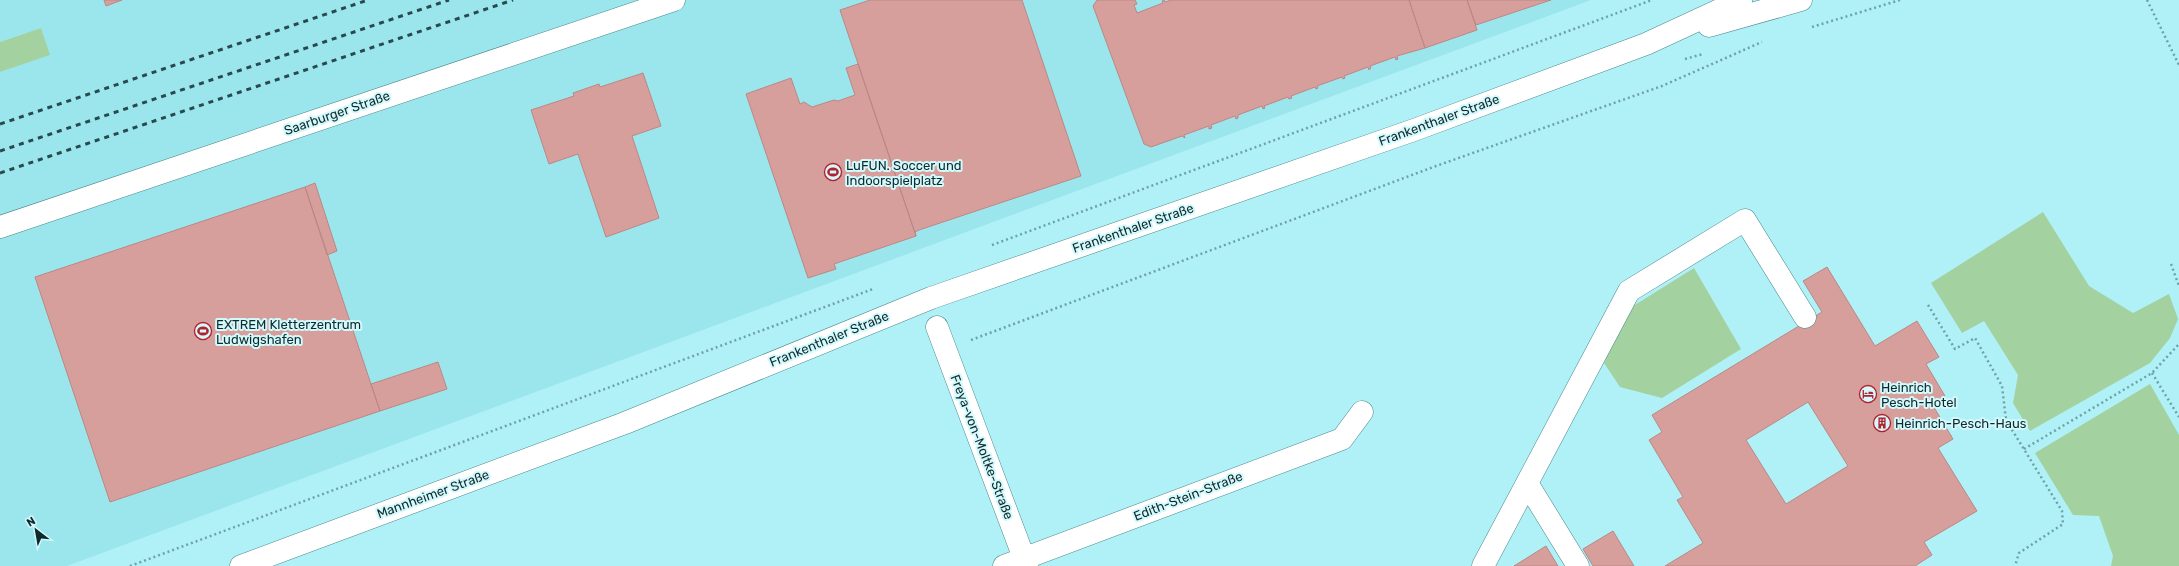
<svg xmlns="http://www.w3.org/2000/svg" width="2179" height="566" viewBox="0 0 2179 566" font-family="Rubik,sans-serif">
<rect width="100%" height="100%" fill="#aff1f6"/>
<path fill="#9ae6ec" d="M0,0h1591l-1524,566h-67v-494l49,-17 -8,-27 -41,14z"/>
<path fill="#a3d19f" d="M41,28l9,27 -50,17v-30z
M2043,212l46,74 44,27 36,-19 9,25 -8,19 -20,25 -120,68 -17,-28 5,-28 -34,-54 -22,12 -31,-50z
M1694,268l47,81 -79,49 -42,-11 -16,-24 26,-55z
M2150,384l29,51v131h-68l2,-10 -14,-40 -26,-1 -38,-62z"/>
<path fill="#d69f9c" stroke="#bc8784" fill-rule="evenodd" d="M104,0h18l-16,6z
M870,0h152l59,176 -162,54 -4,2 1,4 -76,-226z
M1097,0h38l2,4 -3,1 3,8 26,-10 -1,-2 2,-1 1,2 6,-2h238l16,48 -28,8 1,3 -2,1 -1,-3 -25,9 1,2 -2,2 -1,-3 -24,9 1,2 -2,1 -1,-2 -25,9 1,2 -2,1 -1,-2 -24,9 1,2 -3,1 -1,-2 -24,9 1,2 -2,1 -1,-3 -24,9v3l-2,1 -1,-3 -24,9 1,3 -3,1v-3l-25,9 1,3 -3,-2 -31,11 -7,-3 -51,-138z
M1409,0h58l10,30 -52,18z
M1467,0h84l-75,25z
M858,64l58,172 -82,28 2,5 -28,9 -62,-184 45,-16 9,26 4,-2 8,5 22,-7 4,1 17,-6 -9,-27z
M643,73l18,53 -29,10 27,82 -53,19 -28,-83 -29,10 -18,-54 43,-14 -1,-3 26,-9 1,3z
M315,183l22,68 -10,4 -22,-68z
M305,187l75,224 -270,91 -75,-225z
M1827,267l48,79 42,-25 22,36 -13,7 19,32 -13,8 21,35 -15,9 39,63 -53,31 8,13 -17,11h-250l38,-23 -26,-43 6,-3 -34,-57 13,-8 -10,-17 170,-103 -19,-31zM1808,402l40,64 -62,38 -40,-64z
M438,362l9,27 -67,22 -9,-27z
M1613,531l21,35h-41l-10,-17z
M1546,546l12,20h-44z"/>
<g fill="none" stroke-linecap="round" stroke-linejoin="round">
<g stroke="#49888e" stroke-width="23">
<path id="minor" d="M1709,26l92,-26
M0,227l674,-227
M937,327l90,239
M1527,483l51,83
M241,566l384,-143 306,-125 483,-168 232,-86 95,-44
M1004,566l338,-127 20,-27
M1483,566l146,-275 116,-71 60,97"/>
</g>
<path stroke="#6fa2a6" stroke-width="2.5" stroke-dasharray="2 3" stroke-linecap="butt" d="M2147,0l32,65
M1812,27l88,-27
M1685,59l18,-5
M992,245l660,-245
M2171,264l8,22
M1928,305l27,44 20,-11 27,48 4,34 56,91 1,13 -44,29 -4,13
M971,340l465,-174 226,-80 100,-44
M2152,373l27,44
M2024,449l128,-76 27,-29
M130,566l743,-277"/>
<use href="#minor" stroke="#fff" stroke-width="22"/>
<path stroke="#294a4d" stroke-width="3" stroke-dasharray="5 5" stroke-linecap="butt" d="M0,124l368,-124
M0,151l449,-151
M0,173l513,-173"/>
</g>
<defs>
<g id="stadium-ring" transform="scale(0.9)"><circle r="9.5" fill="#d3f9fc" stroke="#b3212f" stroke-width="1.5"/><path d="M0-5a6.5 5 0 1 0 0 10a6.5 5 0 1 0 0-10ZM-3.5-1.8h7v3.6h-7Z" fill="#b3212f"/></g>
<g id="hotel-ring" transform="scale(0.9)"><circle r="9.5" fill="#d3f9fc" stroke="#b3212f" stroke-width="1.5"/><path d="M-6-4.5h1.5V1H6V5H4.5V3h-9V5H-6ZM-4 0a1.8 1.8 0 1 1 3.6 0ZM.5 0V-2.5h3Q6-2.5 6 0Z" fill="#b3212f"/></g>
<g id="building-ring" transform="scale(0.9)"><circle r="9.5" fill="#d3f9fc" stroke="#b3212f" stroke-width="1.5"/><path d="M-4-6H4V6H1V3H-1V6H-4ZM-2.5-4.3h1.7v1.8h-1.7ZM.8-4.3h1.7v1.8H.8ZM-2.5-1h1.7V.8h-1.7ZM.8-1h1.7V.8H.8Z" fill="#b3212f"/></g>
</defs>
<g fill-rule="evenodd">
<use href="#stadium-ring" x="833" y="172"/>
<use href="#stadium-ring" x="203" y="331"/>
<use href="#hotel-ring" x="1868" y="394"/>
<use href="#building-ring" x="1882" y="423"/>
</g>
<g text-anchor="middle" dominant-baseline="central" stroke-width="4" stroke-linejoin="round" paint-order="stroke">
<g font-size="13" fill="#0f2a2c" stroke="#d3f9fc">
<text transform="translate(337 113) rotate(-19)">Saarburger Straße</text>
<text transform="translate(1439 120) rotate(-20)">Frankenthaler Straße</text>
<text transform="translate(1133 228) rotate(-19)">Frankenthaler Straße</text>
<text transform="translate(829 339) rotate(-22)">Frankenthaler Straße</text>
<text transform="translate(982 447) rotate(69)">Freya-von-Moltke-Straße</text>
<text transform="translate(433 494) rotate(-20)">Mannheimer Straße</text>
<text transform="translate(1188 496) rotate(-21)">Edith-Stein-Straße</text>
</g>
<g font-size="13" fill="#0f2a2c" stroke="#d3f9fc" text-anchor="start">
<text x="846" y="165">LuFUN. Soccer und<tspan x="846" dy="15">Indoorspielplatz</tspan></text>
<text x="216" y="324">EXTREM Kletterzentrum<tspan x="216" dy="15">Ludwigshafen</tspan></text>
<text x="1881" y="387">Heinrich<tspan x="1881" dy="15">Pesch-Hotel</tspan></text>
<text x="1895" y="423">Heinrich-Pesch-Haus</text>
</g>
</g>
<g transform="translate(36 530) rotate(329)" stroke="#d3f9fc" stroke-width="3" paint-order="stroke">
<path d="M0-3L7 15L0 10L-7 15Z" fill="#0f2a2c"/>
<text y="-6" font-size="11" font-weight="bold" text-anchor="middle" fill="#0f2a2c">N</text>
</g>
</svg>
